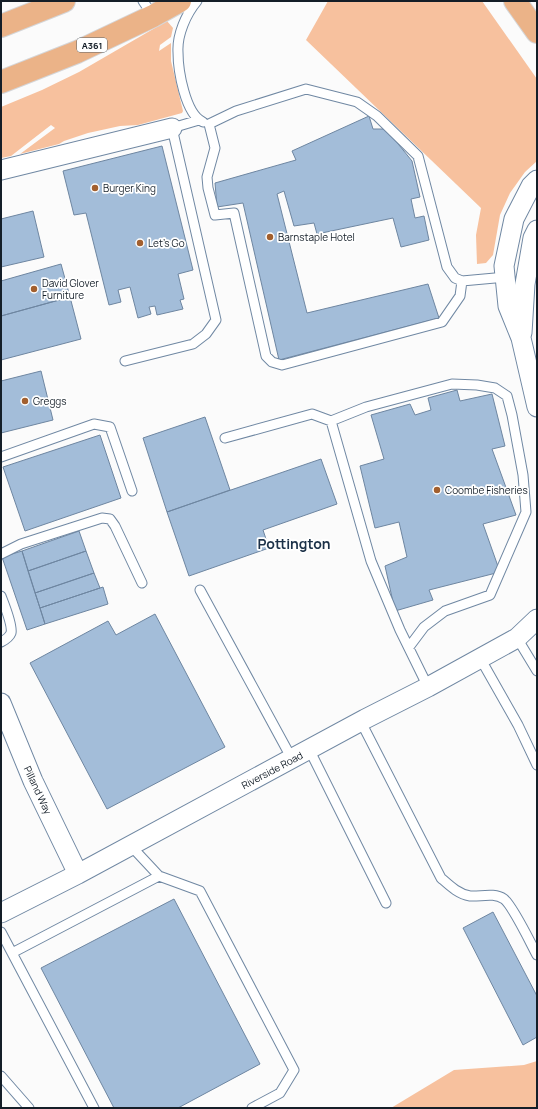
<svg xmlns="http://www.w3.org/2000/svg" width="538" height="1109" viewBox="0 0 538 1109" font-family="Manrope,sans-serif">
<rect width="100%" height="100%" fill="#fbfbfb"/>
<path fill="#f7c19e" d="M328,1h154l55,78v82l-12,11 -15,21 -10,22 -7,40 -7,8 -9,1 -1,-29 5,-27 -175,-168z
M167,21l6,7 -2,9 -11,8 -1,6 12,-8v18l12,50 -1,2 -44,12 -18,1 -32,7 -24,8 -5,3 -39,10 35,-26 -4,-3 -40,31 -10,2v-51l41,-17 37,-18z
M537,1061v47h-146l63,-38 70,-5z"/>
<path fill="#a3bdd9" stroke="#6e86a1" d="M369,116l4,13h13l26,32 8,36 -9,2 4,19 9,-2 5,24 -28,7 -8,-29 -76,16 -3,-11 -20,3 -10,-35 -7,3 30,119 121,-29 11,34 -160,42 -36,-157 -26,4 -2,-24 81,-23 -4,-9z
M162,146l31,124 -15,4 6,25 -4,1 3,9 -26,6 -2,-9 -6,1 2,7 -13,4 -8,-31 -12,3 3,12 -12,3 -23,-92 -12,2 -11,-44z
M33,211l11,46 -43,10v-48z
M61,264l9,33 -69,19v-35z
M70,297l11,42 -80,21v-44z
M41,371l12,49 -52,13v-52z
M457,390l3,11 32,-7 13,52 -13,3 24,66 -33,9 17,48 -71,18 4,10 -38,11 -10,-45 22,-9 -8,-35 -24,6 -15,-62 24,-7 -13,-44 39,-11 5,11 16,-5 -3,-12z
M205,417l25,73 -63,22 -24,-74z
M100,435l21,63 -96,33 -22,-64z
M321,459l16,45 -74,26 6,18 -80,28 -22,-64z
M79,531l7,20 -58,20 -6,-20z
M22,551l23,73 -18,6 -25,-73z
M86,551l8,22 -59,20 -7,-22z
M94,573l6,15 -60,20 -5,-15z
M103,587l5,17 -63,20 -5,-16z
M155,614l70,133 -118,62 -77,-146 78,-42 8,14z
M174,899l86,165 -82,44h-64l-73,-140z
M493,912l44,84v41l-14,8 -60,-117z"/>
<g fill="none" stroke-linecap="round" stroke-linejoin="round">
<g stroke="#7088a3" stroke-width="11">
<path id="lane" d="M143,1l10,15
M197,1c-11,13 -20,34 -19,51 0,18 7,62 25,70
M462,281l-2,15 -18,26 -160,43 -10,-3 -6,-6 -32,-143 -19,2 -7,-27 -1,-11 8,-29 -6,-24 27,-13 70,-22 51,13 20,14 41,40 29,111 8,11 7,3 44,-4
M125,361l68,-17 13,-10 10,-14 -44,-192 27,-8
M331,421l40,140 29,69 28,57
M225,438l87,-24 19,7 35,-14 86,-23 25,1 18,3 12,8 5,19 11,60 3,37 -36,83 -45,16 -21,16 -15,20
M1,457l93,-33 16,3 22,64
M1,554l20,-10 81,-26 8,1 5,7 27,57
M200,590l92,169
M1,596c3,8 12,29 10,37 -2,5 -6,7 -10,9
M517,638l20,33
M480,658l38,67 19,40
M361,722l80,156c8,7 17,16 29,18 10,1 24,-4 34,3 9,7 27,45 33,56
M309,749l77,154
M131,846l28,30 41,15 94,179 -14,23 -28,15
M1,932l93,176
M12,953l147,-77
M1,1076l28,32"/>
</g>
<g stroke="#7088a3" stroke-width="21">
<path id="street" d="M1,170l171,-42
M537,180l-6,6 -17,33 -10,47 4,40 13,32 16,69
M522,333l3,-49 8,-46 4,-8
M1,703l32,78 45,93
M1,913l77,-39 287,-155 63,-32 89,-49 20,-19"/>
</g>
<g stroke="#d5d6d8" stroke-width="24">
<path id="primary" d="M515,1l22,31
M1,26l63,-25
M1,82l76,-30 76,-36 27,-15"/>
</g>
<use href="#lane" stroke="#fff" stroke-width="9"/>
<use href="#street" stroke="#fff" stroke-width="19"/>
<use href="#primary" stroke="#ebb388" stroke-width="22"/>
</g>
<g fill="#a25f2e" stroke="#fff" stroke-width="1.5">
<circle cx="95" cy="188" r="4"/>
<circle cx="270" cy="237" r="4"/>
<circle cx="140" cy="243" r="4"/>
<circle cx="34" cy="289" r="4"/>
<circle cx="25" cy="401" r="4"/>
<circle cx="437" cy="490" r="4"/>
</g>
<g text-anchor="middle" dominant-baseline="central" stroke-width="3.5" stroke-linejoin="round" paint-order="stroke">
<rect fill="#fff" stroke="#5a6268" stroke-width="1" x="77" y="38" width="30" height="14" rx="3"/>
<g font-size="9" font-weight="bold" fill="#141e28">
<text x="92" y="45">A361</text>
</g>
<g font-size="10" fill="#141e28" stroke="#fff" text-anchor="start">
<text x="103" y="188">Burger King</text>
<text x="278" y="237">Barnstaple Hotel</text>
<text x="148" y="243">Let's Go</text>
<text x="42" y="283">David Glover<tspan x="42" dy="12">Furniture</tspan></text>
<text x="33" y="401">Greggs</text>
<text x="445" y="490">Coombe Fisheries</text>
</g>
<g font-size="10" fill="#141e28" stroke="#fff">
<text transform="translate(272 770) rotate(-28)">Riverside Road</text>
<text transform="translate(38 790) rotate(65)">Pilland Way</text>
</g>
<g font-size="14" font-weight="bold" fill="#1d3249" stroke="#fff">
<text x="294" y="543">Pottington</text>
</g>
</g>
<rect width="538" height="1109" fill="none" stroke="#141e28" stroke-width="4"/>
</svg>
